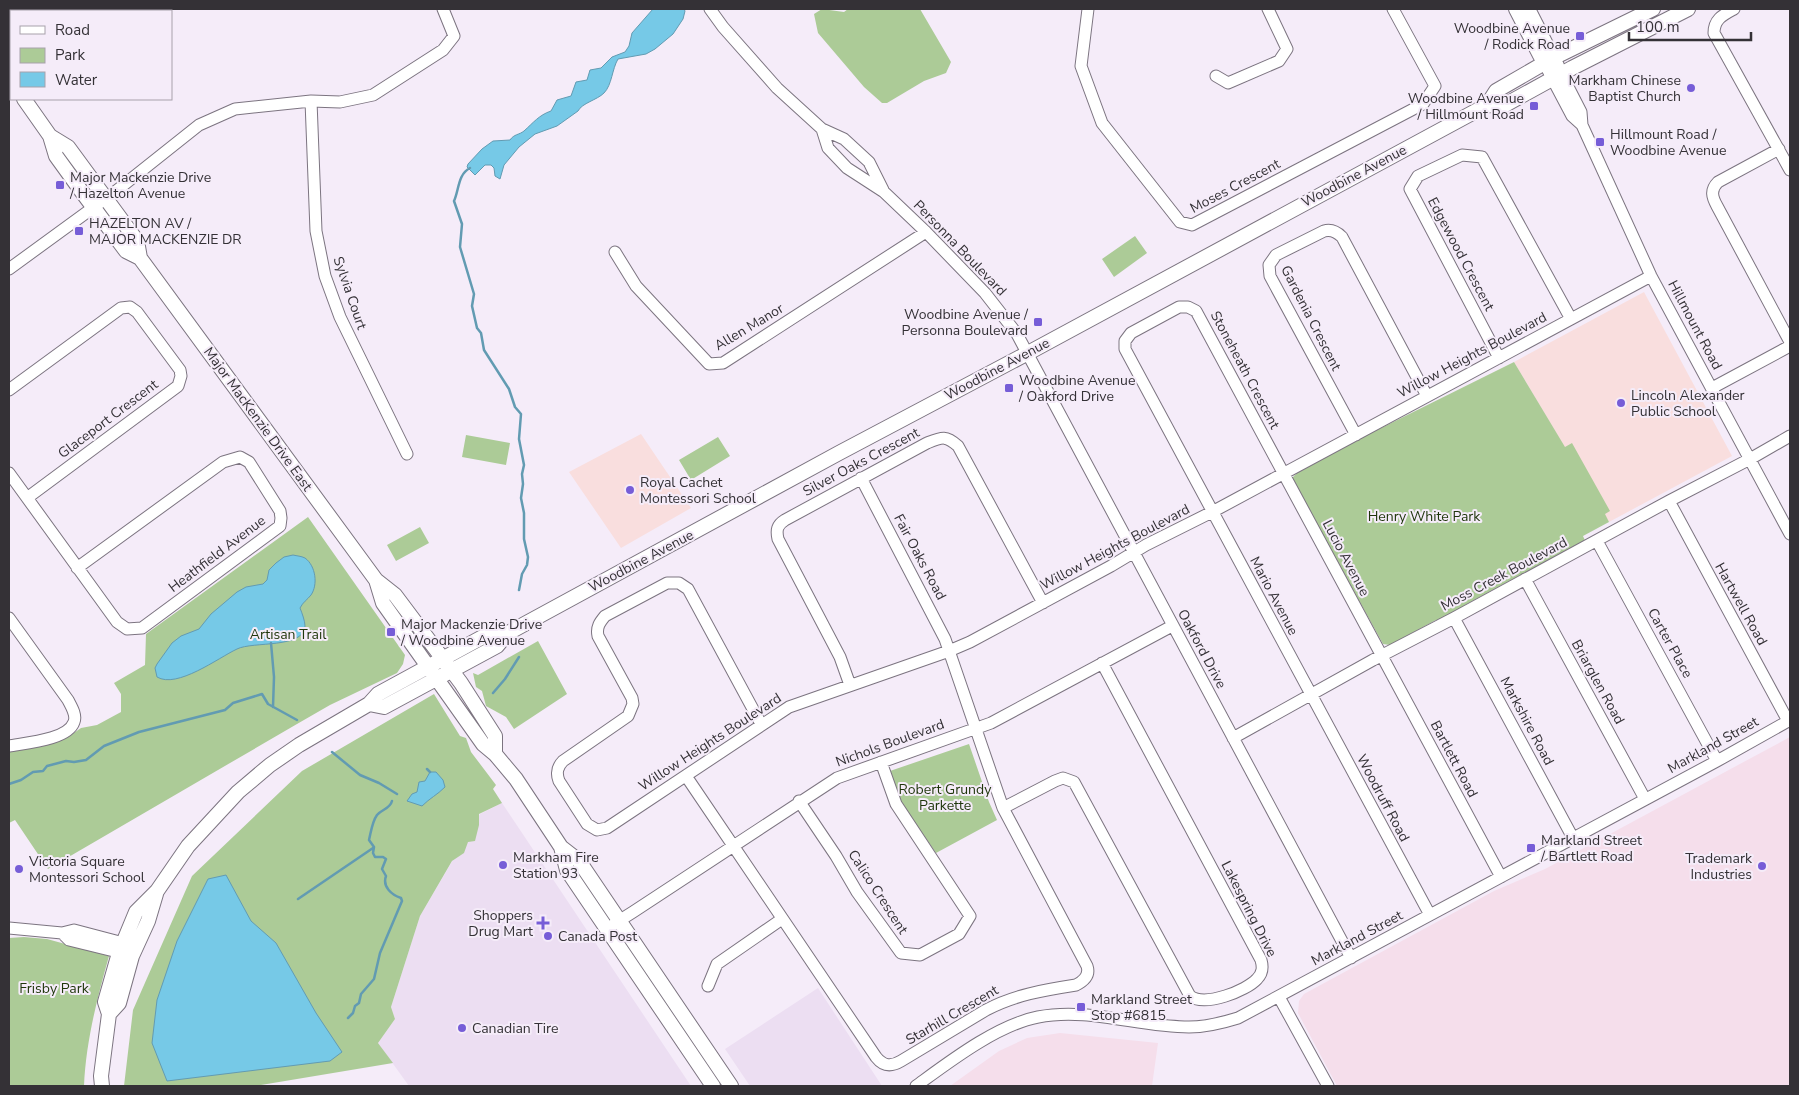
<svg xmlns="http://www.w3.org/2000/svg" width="1799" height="1095" viewBox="0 0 1799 1095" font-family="'Nunito Sans',sans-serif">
<rect width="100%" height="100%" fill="#f5ecf9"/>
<path fill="#ecdef2" d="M502,803l189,283h-282l-31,-43 17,-24 -4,-12 29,-91 60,-102z
M818,988l64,98h-132l-25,-37z"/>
<path fill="#f5deeb" d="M1790,737v349h-453l-39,-73 1,-12 5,-7 190,-103 51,-22z
M1060,1033l98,10 -6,43h-202l49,-35 28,-13z"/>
<path fill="#f9dede" d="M1644,292l88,164 -123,66 -95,-160z
M641,434l50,74 -70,40 -52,-76z"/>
<path fill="#accb97" d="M822,9l22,3 4,-3h72l31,53 -5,11 -22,8 -37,22h-5l-18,-16 -46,-54 -4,-19z
M1135,236l12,17 -33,24 -12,-18z
M1514,362l51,85 7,-4 38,68 -5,3 4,8 -26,14 3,7 -1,1 -5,-1 -115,62 -2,4 -22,12 -5,-1 -46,25 -7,-1 -90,-163v-4l4,-4 48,-26 1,-3 21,-13 4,2z
M466,435l44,8 -4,22 -44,-8z
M718,437l12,19 -39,24 -12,-20z
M308,517l97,138 -2,9 -6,9 -67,32 -33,19 -249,145 -33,-49 -6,3v-76l59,-10 13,-9 16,-3 24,-13v-18l-7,-11 31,-18 1,-31z
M420,527l9,16 -33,18 -9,-16z
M538,641l29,53 -53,35 -8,-12 -20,-11 -4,-15 -6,-4 -3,-14 5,2z
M434,694l26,42 6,2 5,14 25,33 -3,4 9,14 -23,11v11l-4,16 -7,1 -4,11 -12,8 -32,55 -29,91 4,12 -17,24 15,20 -138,23h-131l9,-76 59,-134 110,-105z
M969,744l20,58 8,18 -61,33 -34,-49 -12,-33z
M24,937l23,2 62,17c-12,43 -23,85 -25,130h-75v-148z"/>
<path fill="#76c9e7" stroke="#629bb2" d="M653,9h31l1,2 -2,8 -10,15 -18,15 -9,5 -28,5c-6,10 -6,26 -14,34 -7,7 -22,10 -26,18l-21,15 -22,8 -16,13 -15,18 -4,14 -5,-3 -1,-8 -3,-3h-6l-10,10 -8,-8 1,-3 14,-15 11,-8 17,-1c4,-6 9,-5 14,-9 9,-8 15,-16 27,-20l6,-11 14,-4 5,-14 11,-2 3,-10 11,-2 11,-11 13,-5 4,-6 3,-13z
M293,555c4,1 8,1 12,3 11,8 13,27 6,37 -4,5 -8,7 -11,13 2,5 5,13 5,18 -1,23 -52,15 -68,23 -19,9 -60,40 -80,28l-2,-9 2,-4 15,-21 9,-7 18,-7 12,-15 26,-22 9,-5 17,-3 4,-4 2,-10 7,-7 8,-6z
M430,772h6l7,8 2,7c-8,8 -15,11 -23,19l-15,-5 5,-7 5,-2 2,-10 6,-1z
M226,875l25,46 25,22 40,70 26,39 -12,9 -163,20 -15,-38 5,-43 20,-59 31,-62z"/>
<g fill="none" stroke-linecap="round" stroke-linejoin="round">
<path stroke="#629bb2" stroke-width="2.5" d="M470,168c-12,6 -11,22 -16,33l8,23 -2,23 14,47 -2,12 5,22 4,5 3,17 25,39 6,18 6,7 -2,25 5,26 -2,9 1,10 -2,14 3,15v26l4,18 -1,8 -5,9 -3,16
M271,643l3,34 -1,30
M493,693l12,-14 14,-22
M332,752l28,23 19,8 18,11
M427,769l3,3
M9,784l12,-4 12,-8 10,-1 4,-5 19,-5 8,1 12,-2 18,-14 35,-14 86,-22 8,-7 29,-9 6,10 29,16
M298,899l75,-51
M348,1018l5,-5 2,-7 4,-3 2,-9 13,-15 6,-26 22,-52 -1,-3c-9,-3 -19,-11 -15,-22l-4,-7 4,-10 -3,-2h-8l-2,-4 1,-6 -5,-7c2,-8 3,-18 8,-25 5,-6 13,-6 15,-14"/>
<g stroke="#7c7480" stroke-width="13">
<path id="minor" d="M710,9l13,18 54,61 45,41 22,10 25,23 14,28
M1088,9l-7,57 21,57 78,99 12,3 231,-121 12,-18 -42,-77
M1734,9c-11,6 -20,10 -20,24l76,137
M1544,63l28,53 10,9
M1561,73l20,39 1,13 69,151 139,258
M1216,76l12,7 51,-22 8,-12 -19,-40
M311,101l5,130 9,45 15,41 67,137
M822,129l6,19 19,20 37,24 42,40 59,61 32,41 334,624
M1779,149l-61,33c-8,8 -6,15 -1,24l73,136
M615,252l21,34 73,78 14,-1 203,-131
M9,269l107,-78 83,-66 36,-16 76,-8 29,1 33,-7 70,-45 11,-14 -11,-27
M1499,358l-89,-169 8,-13 44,-21 20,2 89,162
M1712,388l78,-42
M9,390l112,-82 9,-1 7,5 43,58 1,6 -3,10 -151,112
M1356,435l-86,-159 -1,-11 7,-10 48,-24c7,-2 13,1 18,6l85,159
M9,473l108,149 10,7 15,-1 138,-102 1,-8 -1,-7 -31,-49 -9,-5 -17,5 -146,106
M1669,501l119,220
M1597,541l120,220
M1525,579l120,220
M9,618l59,82c3,6 9,15 6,22 -6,18 -49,21 -65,24
M1454,618l119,220
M850,685l-10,-28 -62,-118c-2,-9 -1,-14 7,-19l142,-77c15,-6 19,-8 31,3l85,157
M761,724l-73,-135 -9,-6h-12l-62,33c-5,6 -9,11 -7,20l34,62 1,6 -5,12 -65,45c-6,6 -7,12 -4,20l28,43 10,6 10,-2 182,-121 160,-56 21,-9 141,-76 35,-21 66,-33 439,-236
M1233,738l140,-78 81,-42 215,-117 81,-42 40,-23
M686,776l190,281c7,9 15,10 25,4l85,-51c28,-15 58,-20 90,-25 8,-4 14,-10 11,-19l-84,-158 -58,-169 -84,-161
M799,801l37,55 21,36 44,61 19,2 39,-21 11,-18 -74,-112 -15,-42
M1003,808l52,-27 8,-3 11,4 116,214c15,11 56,-5 67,-17 6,-6 6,-12 4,-19l-159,-297
M1430,915l-305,-566v-8l6,-8 48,-26h9l8,4 305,566
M614,924l19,-12 204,-134 154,-55 181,-97
M9,928l53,5 12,-3 57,15
M62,933l7,7 57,14
M708,986l9,-22 65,-45
M1279,997l49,89
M916,1086c33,-24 81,-61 122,-69 50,-10 101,10 151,10 17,0 33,-4 49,-9l479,-257 73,-41"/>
</g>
<g stroke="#7c7480" stroke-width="16">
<path id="major" d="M1516,9l28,54
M1528,9l29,57
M9,76l2,4
M24,99l26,37 6,20 26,36 44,59 14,7
M1487,105l16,1 69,-38 116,-59
M50,136l18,11 69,94 3,17 236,322 7,23 100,141 12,10 21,25 45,68 18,14 152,225
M376,580l19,15 66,88 34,53v18
M369,704l15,3 113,-61 11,-13 331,-180 189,-100 459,-248 9,-14 57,-33 100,-49
M561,847l6,23 146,216
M109,1014l10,-11 13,-47 16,-35 8,-27
M102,1086l-1,-10 8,-62 -4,-12 14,-49 17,-41 21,-21 31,-45 50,-54 32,-27 29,-20 70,-41 9,-10 112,-61h18"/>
</g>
<use href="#minor" stroke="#fff" stroke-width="11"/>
<use href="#major" stroke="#fff" stroke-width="14"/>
</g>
<g fill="#765dd7" stroke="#f5ecf9" stroke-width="2">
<rect x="1575" y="31" width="10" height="10" rx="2.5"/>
<circle cx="1691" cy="88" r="5"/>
<rect x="1529" y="101" width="10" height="10" rx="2.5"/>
<rect x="1595" y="137" width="10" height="10" rx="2.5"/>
<rect x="55" y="180" width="10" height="10" rx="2.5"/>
<rect x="74" y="226" width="10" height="10" rx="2.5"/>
<rect x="1033" y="317" width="10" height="10" rx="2.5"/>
<rect x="1004" y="383" width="10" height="10" rx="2.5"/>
<circle cx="1621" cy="403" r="5"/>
<circle cx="630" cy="490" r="5"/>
<rect x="386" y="627" width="10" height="10" rx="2.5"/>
<rect x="1526" y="843" width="10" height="10" rx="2.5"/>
<circle cx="503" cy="865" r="5"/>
<circle cx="1762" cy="866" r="5"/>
<circle cx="19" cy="869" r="5"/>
<path d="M540.5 915.5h5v5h5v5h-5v5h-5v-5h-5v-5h5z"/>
<circle cx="548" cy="936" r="5"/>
<rect x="1076" y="1002" width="10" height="10" rx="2.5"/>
<circle cx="462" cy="1028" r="5"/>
</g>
<g text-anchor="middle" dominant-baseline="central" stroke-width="4" stroke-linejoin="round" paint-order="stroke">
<g font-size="14" fill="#343136" stroke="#f5ecf9" text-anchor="start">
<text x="1570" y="28" text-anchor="end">Woodbine Avenue<tspan x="1570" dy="16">/ Rodick Road</tspan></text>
<text x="1681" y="80" text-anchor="end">Markham Chinese<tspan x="1681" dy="16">Baptist Church</tspan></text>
<text x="1524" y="98" text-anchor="end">Woodbine Avenue<tspan x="1524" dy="16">/ Hillmount Road</tspan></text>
<text x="1610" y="134">Hillmount Road /<tspan x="1610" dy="16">Woodbine Avenue</tspan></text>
<text x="70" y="177">Major Mackenzie Drive<tspan x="70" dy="16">/ Hazelton Avenue</tspan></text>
<text x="89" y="223">HAZELTON AV /<tspan x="89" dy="16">MAJOR MACKENZIE DR</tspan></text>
<text x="1028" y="314" text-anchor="end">Woodbine Avenue /<tspan x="1028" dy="16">Personna Boulevard</tspan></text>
<text x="1019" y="380">Woodbine Avenue<tspan x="1019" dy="16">/ Oakford Drive</tspan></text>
<text x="1631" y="395">Lincoln Alexander<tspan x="1631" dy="16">Public School</tspan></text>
<text x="640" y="482">Royal Cachet<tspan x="640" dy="16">Montessori School</tspan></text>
<text x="401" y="624">Major Mackenzie Drive<tspan x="401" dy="16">/ Woodbine Avenue</tspan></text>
<text x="1541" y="840">Markland Street<tspan x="1541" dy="16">/ Bartlett Road</tspan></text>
<text x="513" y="857">Markham Fire<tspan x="513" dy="16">Station 93</tspan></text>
<text x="1752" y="858" text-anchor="end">Trademark<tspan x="1752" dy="16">Industries</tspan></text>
<text x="29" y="861">Victoria Square<tspan x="29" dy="16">Montessori School</tspan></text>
<text x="533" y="915" text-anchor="end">Shoppers<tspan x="533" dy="16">Drug Mart</tspan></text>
<text x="558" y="936">Canada Post</text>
<text x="1091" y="999">Markland Street<tspan x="1091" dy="16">Stop #6815</tspan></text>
<text x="472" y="1028">Canadian Tire</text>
</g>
<g font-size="14" fill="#343136" stroke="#f5ecf9">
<text transform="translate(1354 176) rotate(-28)">Woodbine Avenue</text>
<text transform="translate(1235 186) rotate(-28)">Moses Crescent</text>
<text transform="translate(960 248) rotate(46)">Personna Boulevard</text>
<text transform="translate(1461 254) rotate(62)">Edgewood Crescent</text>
<text transform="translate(350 293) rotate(71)">Sylvia Court</text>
<text transform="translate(1311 318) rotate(63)">Gardenia Crescent</text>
<text transform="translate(1695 325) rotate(62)">Hillmount Road</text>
<text transform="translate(749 327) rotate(-31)">Allen Manor</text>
<text transform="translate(1472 355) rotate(-28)">Willow Heights Boulevard</text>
<text transform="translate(997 369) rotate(-28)">Woodbine Avenue</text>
<text transform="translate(1245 370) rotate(62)">Stoneheath Crescent</text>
<text transform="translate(108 419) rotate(-37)">Glaceport Crescent</text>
<text transform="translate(258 419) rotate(54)">Major MacKenzie Drive East</text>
<text transform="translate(861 462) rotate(-28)">Silver Oaks Crescent</text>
<text transform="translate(1115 547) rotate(-28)">Willow Heights Boulevard</text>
<text transform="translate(217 554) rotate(-37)">Heathfield Avenue</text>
<text transform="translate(920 557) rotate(62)">Fair Oaks Road</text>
<text transform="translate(1346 558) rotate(62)">Lucio Avenue</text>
<text transform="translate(641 561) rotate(-28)">Woodbine Avenue</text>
<text transform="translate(1504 574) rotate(-28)">Moss Creek Boulevard</text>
<text transform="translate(1274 596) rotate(62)">Mario Avenue</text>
<text transform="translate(1741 604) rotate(61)">Hartwell Road</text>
<text transform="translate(1670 643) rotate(61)">Carter Place</text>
<text transform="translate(1202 649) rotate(62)">Oakford Drive</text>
<text transform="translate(1598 682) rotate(61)">Briarglen Road</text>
<text transform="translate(1527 721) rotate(62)">Markshire Road</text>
<text transform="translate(710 742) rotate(-33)">Willow Heights Boulevard</text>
<text transform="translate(890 743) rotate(-20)">Nichols Boulevard</text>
<text transform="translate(1713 745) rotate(-29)">Markland Street</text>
<text transform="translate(1454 759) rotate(62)">Bartlett Road</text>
<text transform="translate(1383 798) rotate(62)">Woodruff Road</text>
<text transform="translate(878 892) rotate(57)">Calico Crescent</text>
<text transform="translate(1249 909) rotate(63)">Lakespring Drive</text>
<text transform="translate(1357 938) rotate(-28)">Markland Street</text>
<text transform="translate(952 1015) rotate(-30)">Starhill Crescent</text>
</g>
<g font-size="14" fill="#1f360b" stroke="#f5ecf9">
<text x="1424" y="516">Henry White Park</text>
<text x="288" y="634">Artisan Trail</text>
<text x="945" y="789">Robert Grundy<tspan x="945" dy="16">Parkette</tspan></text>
<text x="54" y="988">Frisby Park</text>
</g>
</g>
<rect width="1799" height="1095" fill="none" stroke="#343136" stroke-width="20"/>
<rect x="10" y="10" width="162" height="90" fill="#f5ecf9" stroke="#a8a1ab"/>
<rect x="20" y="26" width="25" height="8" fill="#ffffff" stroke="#a8a1ab"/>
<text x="55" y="35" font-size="15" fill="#343136">Road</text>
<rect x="20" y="48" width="25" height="15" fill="#accb97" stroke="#a8a1ab"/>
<text x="55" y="60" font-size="15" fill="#343136">Park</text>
<rect x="20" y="72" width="25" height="15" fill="#76c9e7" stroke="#a8a1ab"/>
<text x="55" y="85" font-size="15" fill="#343136">Water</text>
<path d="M1629 32v8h122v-8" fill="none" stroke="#343136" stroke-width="2.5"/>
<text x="1636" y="32" font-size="15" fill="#343136" stroke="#f5ecf9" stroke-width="4" paint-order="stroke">100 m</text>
</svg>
